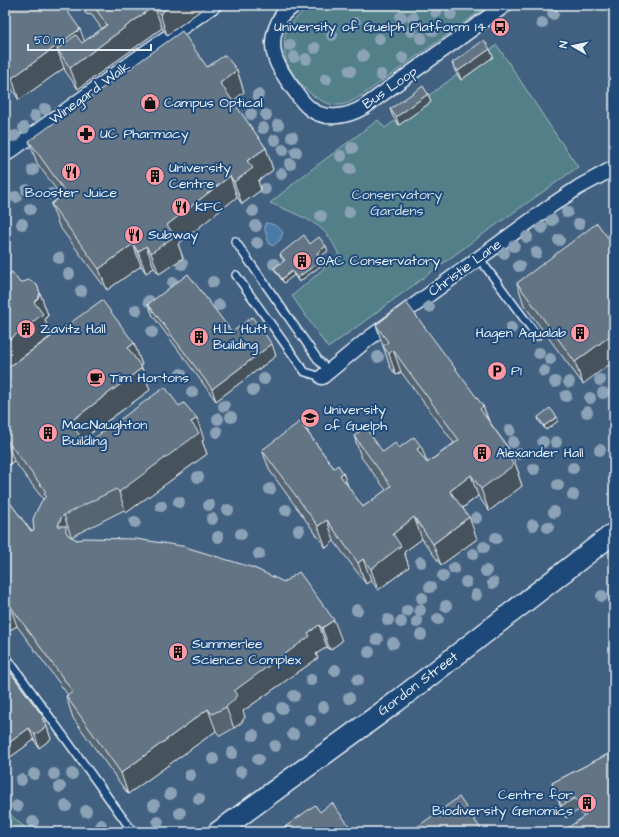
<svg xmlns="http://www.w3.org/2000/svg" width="619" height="837" viewBox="0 0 619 837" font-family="'Architects Daughter',sans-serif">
<rect width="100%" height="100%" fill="#34577d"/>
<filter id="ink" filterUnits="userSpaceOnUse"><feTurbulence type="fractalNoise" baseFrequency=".025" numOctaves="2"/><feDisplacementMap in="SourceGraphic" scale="8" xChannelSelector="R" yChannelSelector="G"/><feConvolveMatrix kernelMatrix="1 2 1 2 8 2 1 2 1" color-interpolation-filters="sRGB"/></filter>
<g filter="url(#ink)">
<path fill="#42607f" d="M5,5h609v827h-609z"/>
<path fill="#538088" stroke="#9eb8c0" d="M311,5h178l-125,89c-8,5 -18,12 -28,11 -20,-1 -42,-25 -49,-42 -3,-9 -4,-22 -1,-31 3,-8 18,-22 25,-27z
M497,45l51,78 30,44 -106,75 -144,106 -36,-52 47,-41c-4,-8 -8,-17 -15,-24 -12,-12 -38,-21 -54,-28l34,-28 74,-55 7,8z
M5,810l25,22h-25z"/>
<path fill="#4c7aa8" stroke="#8aaac8" d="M265,223c7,0 15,4 18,10l-3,7 -7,6 -4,-2 -4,-14z"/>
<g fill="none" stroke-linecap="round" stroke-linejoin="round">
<g stroke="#e8f1f8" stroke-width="10">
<path id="lane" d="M235,241l84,120 10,10
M479,258l58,78
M236,275l69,97 17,5
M5,655l128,177"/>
</g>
<g stroke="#e8f1f8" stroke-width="17">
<path id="street" d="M295,5c-4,3 -9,6 -12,9 -3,4 -5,9 -7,14 -9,23 3,41 16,59 5,6 9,14 15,19 16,16 40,11 57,1l141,-102
M5,155l140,-102 69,-48
M322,377l46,-38 184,-134 27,-18 35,-19"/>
</g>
<g stroke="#e8f1f8" stroke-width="23">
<path id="secondary" d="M218,832l178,-130 218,-169"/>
</g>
<use href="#lane" stroke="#1f4a7a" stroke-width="7"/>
<use href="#street" stroke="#1f4a7a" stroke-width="14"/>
<use href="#secondary" stroke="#1f4a7a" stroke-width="20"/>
</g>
<g fill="#8ba2b7">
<circle cx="436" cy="12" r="6"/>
<circle cx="451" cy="14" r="6"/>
<circle cx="553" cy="14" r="6"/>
<circle cx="401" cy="17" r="6"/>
<circle cx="413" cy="18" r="6"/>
<circle cx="355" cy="23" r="6"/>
<circle cx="542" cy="23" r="6"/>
<circle cx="433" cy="30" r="6"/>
<circle cx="411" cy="31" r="6"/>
<circle cx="332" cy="35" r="6"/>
<circle cx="421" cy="38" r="6"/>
<circle cx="379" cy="39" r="6"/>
<circle cx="290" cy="45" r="6"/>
<circle cx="315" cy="48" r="6"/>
<circle cx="363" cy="56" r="6"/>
<circle cx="294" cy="57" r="6"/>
<circle cx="403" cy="58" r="6"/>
<circle cx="306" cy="59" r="6"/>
<circle cx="350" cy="71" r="6"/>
<circle cx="381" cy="75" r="6"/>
<circle cx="326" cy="79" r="6"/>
<circle cx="258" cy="95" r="6"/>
<circle cx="45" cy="109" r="6"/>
<circle cx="251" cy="114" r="6"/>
<circle cx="266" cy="115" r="6"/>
<circle cx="35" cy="116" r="6"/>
<circle cx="278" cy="125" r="6"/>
<circle cx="24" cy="128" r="6"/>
<circle cx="263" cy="128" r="6"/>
<circle cx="15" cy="136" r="6"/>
<circle cx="292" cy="137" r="6"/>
<circle cx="275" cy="140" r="6"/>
<circle cx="352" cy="148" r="6"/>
<circle cx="283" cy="150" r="6"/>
<circle cx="296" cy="152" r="6"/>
<circle cx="341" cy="156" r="6"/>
<circle cx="290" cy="164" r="6"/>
<circle cx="350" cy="169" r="6"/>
<circle cx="33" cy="170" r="6"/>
<circle cx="281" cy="174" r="6"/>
<circle cx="265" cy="189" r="6"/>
<circle cx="27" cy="190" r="6"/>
<circle cx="51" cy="194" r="6"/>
<circle cx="16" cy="197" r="6"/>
<circle cx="30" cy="209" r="6"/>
<circle cx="253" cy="211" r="6"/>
<circle cx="349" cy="212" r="6"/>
<circle cx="567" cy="212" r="6"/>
<circle cx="321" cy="216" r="6"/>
<circle cx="552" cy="220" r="6"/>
<circle cx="22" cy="224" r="6"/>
<circle cx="579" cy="224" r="6"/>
<circle cx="256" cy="226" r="6"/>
<circle cx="542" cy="228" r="6"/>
<circle cx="527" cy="237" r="6"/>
<circle cx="559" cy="240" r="6"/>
<circle cx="257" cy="243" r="6"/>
<circle cx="514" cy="246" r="6"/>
<circle cx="504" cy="253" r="6"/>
<circle cx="536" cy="253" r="6"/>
<circle cx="59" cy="258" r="6"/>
<circle cx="182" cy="264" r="6"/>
<circle cx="274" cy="264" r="6"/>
<circle cx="519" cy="266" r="6"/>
<circle cx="69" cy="274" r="6"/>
<circle cx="213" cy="282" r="6"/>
<circle cx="173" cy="283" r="6"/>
<circle cx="81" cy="291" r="6"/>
<circle cx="149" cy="301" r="6"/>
<circle cx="219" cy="305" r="6"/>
<circle cx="429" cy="307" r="6"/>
<circle cx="136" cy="310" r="6"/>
<circle cx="511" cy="328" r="6"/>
<circle cx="152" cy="332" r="6"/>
<circle cx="539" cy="353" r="6"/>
<circle cx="378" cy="357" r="6"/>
<circle cx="550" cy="359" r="6"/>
<circle cx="544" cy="371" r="6"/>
<circle cx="181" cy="374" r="6"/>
<circle cx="264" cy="379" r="6"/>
<circle cx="600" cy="380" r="6"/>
<circle cx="555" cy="382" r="6"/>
<circle cx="569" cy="382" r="6"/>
<circle cx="253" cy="390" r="6"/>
<circle cx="192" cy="392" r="6"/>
<circle cx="603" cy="393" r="6"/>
<circle cx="566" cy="396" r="6"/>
<circle cx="590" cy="398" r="6"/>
<circle cx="224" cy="406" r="6"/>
<circle cx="587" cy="412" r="6"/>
<circle cx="231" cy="417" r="6"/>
<circle cx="218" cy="419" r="6"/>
<circle cx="510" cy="430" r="6"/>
<circle cx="217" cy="432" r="6"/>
<circle cx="513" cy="442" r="6"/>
<circle cx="543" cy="442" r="6"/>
<circle cx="556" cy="442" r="6"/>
<circle cx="600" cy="450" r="6"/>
<circle cx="519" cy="454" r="6"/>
<circle cx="573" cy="468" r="6"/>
<circle cx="534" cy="469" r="6"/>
<circle cx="198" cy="477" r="6"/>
<circle cx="558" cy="485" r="6"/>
<circle cx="270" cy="489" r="6"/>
<circle cx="573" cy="495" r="6"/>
<circle cx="179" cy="502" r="6"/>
<circle cx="209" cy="505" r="6"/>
<circle cx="161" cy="506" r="6"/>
<circle cx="228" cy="510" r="6"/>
<circle cx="286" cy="510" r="6"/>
<circle cx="554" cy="512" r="6"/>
<circle cx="476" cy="518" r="6"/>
<circle cx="212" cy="519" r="6"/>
<circle cx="135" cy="522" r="6"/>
<circle cx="533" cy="525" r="6"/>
<circle cx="548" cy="527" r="6"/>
<circle cx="299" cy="530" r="6"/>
<circle cx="241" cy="534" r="6"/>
<circle cx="218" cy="537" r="6"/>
<circle cx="496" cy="538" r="6"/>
<circle cx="484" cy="547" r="6"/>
<circle cx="259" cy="554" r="6"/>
<circle cx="473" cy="554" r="6"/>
<circle cx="421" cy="562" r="6"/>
<circle cx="454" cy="568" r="6"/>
<circle cx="486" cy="571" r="6"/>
<circle cx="443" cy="576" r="6"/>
<circle cx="466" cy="582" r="6"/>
<circle cx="493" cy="583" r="6"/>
<circle cx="430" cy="587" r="6"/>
<circle cx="476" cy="595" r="6"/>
<circle cx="602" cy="596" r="6"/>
<circle cx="422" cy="598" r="6"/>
<circle cx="446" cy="606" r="6"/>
<circle cx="357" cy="610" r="6"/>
<circle cx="420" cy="610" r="6"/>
<circle cx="407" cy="611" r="6"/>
<circle cx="438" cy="619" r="6"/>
<circle cx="388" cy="620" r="6"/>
<circle cx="401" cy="622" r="6"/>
<circle cx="417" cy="622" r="6"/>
<circle cx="421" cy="635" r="6"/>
<circle cx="377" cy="639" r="6"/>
<circle cx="393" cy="643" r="6"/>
<circle cx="369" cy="652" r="6"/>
<circle cx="335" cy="670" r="6"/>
<circle cx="311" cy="680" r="6"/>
<circle cx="358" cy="680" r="6"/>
<circle cx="294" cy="696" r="6"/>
<circle cx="349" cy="698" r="6"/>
<circle cx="323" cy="707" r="6"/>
<circle cx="282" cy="708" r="6"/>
<circle cx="270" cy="718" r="6"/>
<circle cx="310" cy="720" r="6"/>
<circle cx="293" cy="734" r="6"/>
<circle cx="253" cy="735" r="6"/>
<circle cx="275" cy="746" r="6"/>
<circle cx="232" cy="753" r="6"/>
<circle cx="213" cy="759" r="6"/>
<circle cx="258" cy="759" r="6"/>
<circle cx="241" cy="772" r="6"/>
<circle cx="34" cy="774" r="6"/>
<circle cx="54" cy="774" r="6"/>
<circle cx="72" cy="774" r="6"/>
<circle cx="190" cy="775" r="6"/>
<circle cx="21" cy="780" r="6"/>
<circle cx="60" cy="787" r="6"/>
<circle cx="170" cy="794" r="6"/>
<circle cx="199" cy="799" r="6"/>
<circle cx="154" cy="805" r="6"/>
<circle cx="17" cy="806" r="6"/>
<circle cx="66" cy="806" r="6"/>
<circle cx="86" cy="811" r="6"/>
<circle cx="180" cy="813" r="6"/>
<circle cx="33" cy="822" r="6"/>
<circle cx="158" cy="822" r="6"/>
<circle cx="101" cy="825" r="6"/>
</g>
<path fill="#566572" stroke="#e8f1f8" d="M5,5l80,36 17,-12 -10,-14 -6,-1 -4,-9h126l-41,30 -5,-7 -84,61 -13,-18 -1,-3 -45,32 -10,-15 -4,2z
M490,49l3,8 -32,23 -6,-9 -3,-8z
M207,67l30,3 7,22 -12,9 34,47 7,22 -15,11 3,9 -19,14 -5,-7 -59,47 5,14 -24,16 -5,-6 -8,5 -5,-7 -34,24 -48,-64 -8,-22 10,-8 -24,-33 -8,-22z
M428,94l3,8 -32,23 -6,-8 -3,-8z
M310,244l16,2 2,5 -9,6 3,3 1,4 -24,18 -5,-7 -10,8 -8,-11 -2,-4 10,-7 -3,-3 -1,-4z
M614,246l-31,138 -59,-79 -7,-22z
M5,277l15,6 17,2 11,30 -3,5 6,16 -34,25 117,-18 8,22 -2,1 2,2 8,22 -68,50 4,4 118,-4 -2,1 5,13 -81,59 -2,-3 -53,27 6,3 177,28 88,73 -12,9 -3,-3 -11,7 2,4 -75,53 2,6 -4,6 -7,5 -14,8 -4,-5 -88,63 -55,-76 -7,-22 2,-1 -51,-69 -7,4 -5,-6v-128l26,35 3,-1 9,-31 -29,-38 -6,4 -3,-4z
M148,304l84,28 44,24 -60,45 -63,-85z
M376,325l107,81 6,15 22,31 8,22h-1l4,12 -33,25 -11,-15 -15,12 14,31 -36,26 -19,-26 -18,13 5,15 -31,23 -7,-10 -5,4 -32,-43 -8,7 -56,-77 -8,-21 43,-25 4,9 25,34 9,5 5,14 15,20 23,-17 -25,-33 -7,-21 29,16 16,-4 22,-2 6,17 27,-20 -53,-71 -5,3 -6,-8z
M538,417h19l1,4 -12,9 -7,-9z
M5,665l39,53 7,21 -12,9 -5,-8 -29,21z
M614,751v81l-31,-16 -4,-6 -13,8 -10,-23 -4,-12z"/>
<path fill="#46525c" stroke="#e8f1f8" d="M171,5h37l-41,30 -7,-21z
M154,6l8,22 -84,61 -8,-21z
M80,29l8,22 -31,-2 7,19 -45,32 -7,-22z
M490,49l3,8 -32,23 -3,-9z
M237,70l7,22 -16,13 -8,-22z
M5,75l4,10 -4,2z
M428,94l3,8 -32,23 -3,-8z
M266,148l7,22 -15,11 3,9 -19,14 -8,-22 13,-21z
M230,176l7,21 -59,47 5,14 -24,16 -8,-21 16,-28z
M133,244l8,22 -34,24 -8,-21z
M146,246l8,22 -8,5 -8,-21z
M326,246l2,5 -10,7 -1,-5z
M322,260l1,4 -24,18 -2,-4z
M292,271l2,4 -10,8 -2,-4z
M40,293l8,22 -3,5 6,16 -46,34v-27z
M614,333v28l-31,23 -8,-22z
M134,343l8,22 -6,4 -8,-21z
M272,344l4,12 -60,45 -4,-12z
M393,350l8,22 -5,3 -7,-21z
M142,368l8,22 -73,53 -7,-21z
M483,406l8,22 -11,-19z
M557,417l1,4 -12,9 -2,-4z
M197,418l7,22 -2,1 5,13 -81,59 -7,-21 72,-70z
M305,425l8,21 -10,-20z
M6,439l8,22 -6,4 -3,-9v-16z
M421,446l8,21 -12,-18z
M511,452l8,22h-1l4,12 -33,25 -8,-22 26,-34z
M343,473l8,21 -11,-19z
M471,475l7,21 -21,16 -7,-21z
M64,515l7,21 -1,1 -12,-11 3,-8z
M414,517l8,22 -18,13 5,15 -31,23 -7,-21 22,-35z
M469,517l8,22 -36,26 -8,-21z
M327,520l7,21 -8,7 -8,-22z
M363,559l8,21 -5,4 -8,-21z
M9,604l8,22 -7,4 -5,-13v-10z
M334,620l8,21 -12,9 -8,-22z
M319,625l8,22 -11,7 2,4 -75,53 2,6 -4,6 -7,5 -8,-21 8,-16 74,-58z
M208,709l8,22 -88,63 -7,-21z
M44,718l7,21 -12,9 -4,-13 7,-16z
M29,728l5,12 -29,21v-15z"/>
<path fill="#647584" stroke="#e8f1f8" d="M5,5h58l17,24 -68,49 -7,-9z
M93,5h78l-11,9 -6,-8 -84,62 -13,-19 19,-14 6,8 25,-18z
M182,31l25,36 18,-12 12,15 -17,13 46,65 -19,13 6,7 -19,14 -4,-6 -63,49 8,11 -24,17 -5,-7 -8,6 -5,-8 -34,25 -48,-65 15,-11 -37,-52z
M484,40l6,9 -32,22 -6,-8z
M423,86l5,8 -32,23 -6,-8z
M614,175v5l-2,-3z
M597,223l17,23v87l-39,29 -58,-79z
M304,235l6,9 9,-7 7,9 -9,7 5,7 -25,18 -5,-7 -10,8 -8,-11 11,-8 -5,-6z
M12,272l8,11 9,-3 8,5 3,8 -2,5 -4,4 9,12 -38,29v-66z
M188,274l44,58 20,-15 20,27 -60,45 -64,-85z
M102,300l32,43 -6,5 14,20 -72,54 16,22 79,-57 14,19 5,-3 13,15 -6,4 8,11 -80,59 -3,-3 -52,26 -3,3 -3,8h8v5l2,4 9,5 6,-1v-1l53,1 46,7 72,22 30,14 15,-10 35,48 -12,8 -3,-3 -11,8 2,3 -76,55 3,4 -4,6 -7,6 -14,7 -4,-5 -87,64 -55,-77 7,-4 -64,-88 -4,3v-111l26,35 3,-1 -1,-11 3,-7 5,-10 5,-6 -2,-2 2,-2 -40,-53 -1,1v-70z
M406,302l77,104 -3,3 31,43 -4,3 7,10 -33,24 -10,-14 -21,16 19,26 -36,27 -19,-27 -21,17 8,12 -30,23 -8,-10 -5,4 -31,-43 -9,6 -56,-76 40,-30 3,5 -2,1 31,42 4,-3 5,8 -3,2 23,32 28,-21 -37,-50 11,-9 18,25 12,-9 4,5 15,-11 7,9 -4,3 10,14 32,-23 -66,-90 -4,4 -6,-8 5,-4 -12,-17z
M550,408l7,9 -13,9 -6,-9z
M5,665l39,53 -2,1 5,7 -12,9 -6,-7 -24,18z
M614,751v81h-52l24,-17 -11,-17 -14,8 -9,-23z
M459,797l24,35h-73z
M332,803l22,29h-76l37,-27 5,7z"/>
</g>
<defs>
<g id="bus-disc" transform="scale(1)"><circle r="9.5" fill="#ff9aa2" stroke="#1f4a7a"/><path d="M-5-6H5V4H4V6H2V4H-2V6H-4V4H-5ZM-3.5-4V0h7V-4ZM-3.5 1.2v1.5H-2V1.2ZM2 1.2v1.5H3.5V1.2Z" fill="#111"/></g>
<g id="shop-disc" transform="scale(1)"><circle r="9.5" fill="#ff9aa2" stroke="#1f4a7a"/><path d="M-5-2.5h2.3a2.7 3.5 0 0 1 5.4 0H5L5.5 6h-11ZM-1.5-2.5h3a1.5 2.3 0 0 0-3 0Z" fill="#111"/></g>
<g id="pharmacy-disc" transform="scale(1)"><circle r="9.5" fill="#ff9aa2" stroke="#1f4a7a"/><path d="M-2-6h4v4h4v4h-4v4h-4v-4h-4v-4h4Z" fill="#111"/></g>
<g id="restaurant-disc" transform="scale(1)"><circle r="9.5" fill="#ff9aa2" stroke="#1f4a7a"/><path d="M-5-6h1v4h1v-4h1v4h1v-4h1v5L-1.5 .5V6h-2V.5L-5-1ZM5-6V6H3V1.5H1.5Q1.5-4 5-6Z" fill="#111"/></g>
<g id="building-disc" transform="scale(1)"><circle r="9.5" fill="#ff9aa2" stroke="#1f4a7a"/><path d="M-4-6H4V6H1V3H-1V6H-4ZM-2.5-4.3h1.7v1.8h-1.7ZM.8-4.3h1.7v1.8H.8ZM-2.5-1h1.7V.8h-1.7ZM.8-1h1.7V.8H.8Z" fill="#111"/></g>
<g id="parking-disc" transform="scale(1)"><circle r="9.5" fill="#ff9aa2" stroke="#1f4a7a"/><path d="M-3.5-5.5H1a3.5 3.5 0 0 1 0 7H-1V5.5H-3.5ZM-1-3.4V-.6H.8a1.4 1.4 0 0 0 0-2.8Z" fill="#111"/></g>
<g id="cafe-disc" transform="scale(1)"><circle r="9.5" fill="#ff9aa2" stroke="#1f4a7a"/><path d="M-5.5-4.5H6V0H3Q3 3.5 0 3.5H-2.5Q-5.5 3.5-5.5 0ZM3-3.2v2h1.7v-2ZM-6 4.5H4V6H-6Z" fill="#111"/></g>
<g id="university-disc" transform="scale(1)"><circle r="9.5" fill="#ff9aa2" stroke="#1f4a7a"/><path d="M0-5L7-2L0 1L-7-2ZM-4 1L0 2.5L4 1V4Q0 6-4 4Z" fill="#111"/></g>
</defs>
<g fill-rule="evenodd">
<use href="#bus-disc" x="500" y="27"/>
<use href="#shop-disc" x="150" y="103"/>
<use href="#pharmacy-disc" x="86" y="134"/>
<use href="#restaurant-disc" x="71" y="172"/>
<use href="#building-disc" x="155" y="176"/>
<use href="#restaurant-disc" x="181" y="207"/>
<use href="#restaurant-disc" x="134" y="235"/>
<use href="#building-disc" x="302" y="261"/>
<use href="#building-disc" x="26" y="329"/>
<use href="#building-disc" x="580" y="333"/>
<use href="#building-disc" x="199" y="337"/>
<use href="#parking-disc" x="497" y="371"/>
<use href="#cafe-disc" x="96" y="378"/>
<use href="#university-disc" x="310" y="418"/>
<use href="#building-disc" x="48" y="433"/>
<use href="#building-disc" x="482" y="453"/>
<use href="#building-disc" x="178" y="652"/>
<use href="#building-disc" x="587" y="803"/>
</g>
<g text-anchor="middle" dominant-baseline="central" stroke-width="4" stroke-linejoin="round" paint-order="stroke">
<g font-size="14" fill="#e8f1f8" stroke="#1f4a7a" text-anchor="start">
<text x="486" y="27" text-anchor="end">University of Guelph Platform 14</text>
<text x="164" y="103">Campus Optical</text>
<text x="100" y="134">UC Pharmacy</text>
<text x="169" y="168">University<tspan x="169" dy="16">Centre</tspan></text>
<text x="71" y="193" text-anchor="middle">Booster Juice</text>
<text x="195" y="207">KFC</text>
<text x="148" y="235">Subway</text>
<text x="316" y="261">OAC Conservatory</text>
<text x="40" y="329">Zavitz Hall</text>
<text x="213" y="329">H.L. Hutt<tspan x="213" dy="16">Building</tspan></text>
<text x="566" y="333" text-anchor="end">Hagen Aqualab</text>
<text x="511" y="371">P1</text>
<text x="110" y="378">Tim Hortons</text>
<text x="324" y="410">University<tspan x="324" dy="16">of Guelph</tspan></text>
<text x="62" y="425">MacNaughton<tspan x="62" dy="16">Building</tspan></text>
<text x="496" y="453">Alexander Hall</text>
<text x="192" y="644">Summerlee<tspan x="192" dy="16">Science Complex</tspan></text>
<text x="573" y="795" text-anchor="end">Centre for<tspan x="573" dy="16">Biodiversity Genomics</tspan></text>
</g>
<g font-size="14" fill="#e8f1f8" stroke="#1f4a7a">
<text transform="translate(390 88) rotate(-35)">Bus Loop</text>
<text transform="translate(90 93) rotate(-36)">Winegard Walk</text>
<text transform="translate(465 268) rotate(-36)">Christie Lane</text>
<text transform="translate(418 684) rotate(-37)">Gordon Street</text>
</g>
<g font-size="14" fill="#d2e0e7" stroke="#1f4a7a">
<text x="397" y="195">Conservatory<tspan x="397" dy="16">Gardens</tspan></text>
</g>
</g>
<rect width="619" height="837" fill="none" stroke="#1f4a7a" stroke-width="20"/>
<rect x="10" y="10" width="599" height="817" fill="none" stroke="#e8f1f8" stroke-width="1.5" filter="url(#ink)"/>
<g transform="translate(573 46) rotate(279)" stroke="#1f4a7a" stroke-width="3" paint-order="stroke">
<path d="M0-3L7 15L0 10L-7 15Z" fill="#e8f1f8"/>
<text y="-6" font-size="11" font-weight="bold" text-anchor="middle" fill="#e8f1f8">N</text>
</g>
<path d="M28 44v6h123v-6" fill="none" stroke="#e8f1f8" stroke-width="2"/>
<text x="34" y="44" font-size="12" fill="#e8f1f8" stroke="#1f4a7a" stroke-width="3" paint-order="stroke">50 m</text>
</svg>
